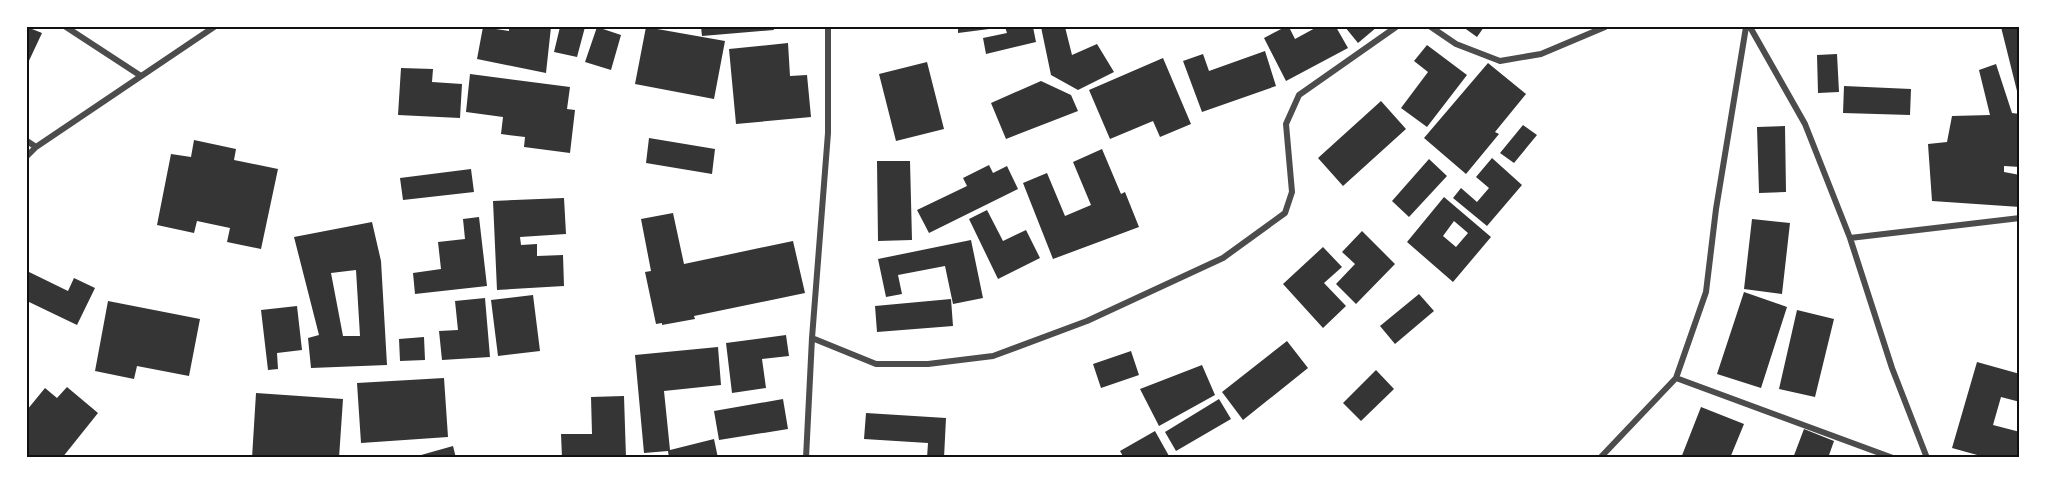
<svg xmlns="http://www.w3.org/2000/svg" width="2047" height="485" viewBox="0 0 2047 485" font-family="Manrope,sans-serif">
<rect width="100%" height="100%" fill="#fff"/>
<path fill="#353535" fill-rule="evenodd" d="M27,27l15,6 -15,32z
M483,27l26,4v-4h42l-5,46 -69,-14z
M560,27h25l-8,30 -23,-5z
M597,27l24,8 -10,35 -26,-8z
M646,27l79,14 -11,58 -79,-15z
M701,27h72l1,3 -72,6z
M958,27h39v1l-39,5z
M1005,27h28l3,15 -50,12 -3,-16 24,-5z
M1041,27h24l7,28 25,-11 17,28 -36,18 -27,-15z
M1285,27h4l6,12 22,-12h19l12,21 -62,33 -22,-43z
M1345,27h32l-19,16z
M1463,27h21l-7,10z
M2001,27h19v72h-1z
M788,43l2,33 17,-1 4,42 -75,7 -7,-75z
M1427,45l40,30 -40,52 -26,-19 27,-36 -14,-11z
M1265,51l11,35 -74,26 -19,-51 20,-7 6,17z
M1837,54l2,38 -21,1 -1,-38z
M1163,58l28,66 -31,13 -7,-16 -43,18 -21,-49z
M927,62l17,67 -48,12 -17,-67z
M1488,63l38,31 -31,38 4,2 -33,40 -42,-36z
M1996,64l16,49 8,1v53l-16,-1v6l16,3v32l-88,-6 -4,-57 19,-2 5,-26 38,-1 -11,-45z
M401,68l32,1 -1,13 30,2 -2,34 -62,-3z
M470,74l100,13 -3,22 8,1 -5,43 -46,-6 1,-10 -24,-3 2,-17 -37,-5z
M1041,81l30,14 7,16 -72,28 -15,-36z
M1844,86l67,3 -1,26 -67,-2z
M1381,101l25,28 -63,57 -25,-28z
M1523,125l14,10 -23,28 -14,-10z
M1785,126l1,66 -27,1 -2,-66z
M649,138l66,11 -3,25 -66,-11z
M194,140l42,9 -2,11 44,9 -17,80 -34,-7 3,-14 -33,-7 -3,12 -37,-8 14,-71 20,3z
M1102,149l19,45 4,-2 14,35 -86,32 -30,-76 24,-10 18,43 26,-11 -18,-43z
M1492,158l30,27 -35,41 -34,-28 8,-10 16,14 12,-14 -13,-11z
M1429,159l18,17 -38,41 -17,-16z
M877,161h33l2,79 -34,1z
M989,165l4,8 14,-7 11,23 -89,44 -12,-23 50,-24 -4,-8z
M471,169l3,23 -71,8 -3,-22z
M1444,197l47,40 -38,45 -46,-40zM1454,221l14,12 -12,14 -13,-11z
M564,198l2,36 -46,3 1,8 16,-1v12l26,-1 1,31 -67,4 -4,-89z
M987,210l16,31 23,-11 14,28 -42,21 -29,-60z
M673,213l11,51 109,-23 12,52 -111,23 1,3 -33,6v-2l-6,1 -11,-52 6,-1 -10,-52z
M479,217l8,69 -72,8 -2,-21 28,-4 -3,-27 27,-3 -2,-20z
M1752,219l38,4 -8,71 -38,-5z
M372,222l9,39 6,104 -76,3 -3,-30 11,-3 -25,-98zM356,270l4,66h-17l-12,-63z
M1362,231l33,33 -39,40 -20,-20 19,-20 -13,-12z
M971,240l12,58 -30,6 -8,-38 -47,9 4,19 -16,3 -8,-38z
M1323,247l19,20 -18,16 22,23 -23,22 -40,-44z
M27,271l41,20 6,-13 21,10 -18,37 -50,-24z
M1744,292l43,15 -26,81 -44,-14z
M1419,294l15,17 -39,33 -15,-18z
M533,295l7,56 -42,5 -7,-56z
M485,298l5,59 -48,3 -3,-29 19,-1 -3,-29z
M951,299l2,27 -76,6 -2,-26z
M108,301l92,18 -11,57 -52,-10 -3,13 -39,-8z
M297,306l5,44 -25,3 1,16 -10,1 -7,-60z
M1797,310l37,9 -19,78 -36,-8z
M786,335l3,21 -27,3 4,29 -34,5 -6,-50z
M424,337l1,23 -25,1 -1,-22z
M1287,341l21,27 -65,52 -21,-28z
M718,347l3,38 -57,6 6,59 44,-11 4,19h-49l-1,-7 -24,2 -9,-98z
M1131,351l8,24 -38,13 -8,-24z
M1977,362l43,12v28l-19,-5 -8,28 27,7v26h-32l-36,-10z
M1202,365l13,30 -56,31 -19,-37z
M1376,370l18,19 -33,32 -18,-18z
M444,378l4,59 -87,6 -4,-60z
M67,387l31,26 -36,45h-35v-48l18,-22 12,10z
M256,393l87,6 -4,59h-87z
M624,396l2,62h-64l-1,-24h31l-1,-37z
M783,399l5,30 -69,11 -5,-29z
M1219,399l12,20 -55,32 -11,-19z
M1701,407l43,17 -14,34h-49z
M866,413l80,5 -2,40h-17l1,-15 -64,-4z
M1804,429l30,12 -6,17h-35z
M1155,431l14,25 -3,2h-42l-4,-7z
M453,446l3,12h-42v-1z"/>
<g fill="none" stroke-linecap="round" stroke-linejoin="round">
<path stroke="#4c4c4c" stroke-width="6" d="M66,27l75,49
M1431,27l25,17 44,17 41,-7 64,-27
M1750,27l55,97 45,114 42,130 35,90
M27,141l9,6
M27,156l9,-9 178,-120
M1850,238l170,-20
M812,338l64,26h52l65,-8 94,-35 136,-63 62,-45 7,-21 -6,-68 13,-29 97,-68
M1676,378l217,80
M806,458l6,-120 16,-205v-106
M1600,458l76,-80 30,-86 10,-83 30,-182"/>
</g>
<rect width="2047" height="485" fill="none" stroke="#ffffff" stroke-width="57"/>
<rect x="28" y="28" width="1990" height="428" fill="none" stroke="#111" stroke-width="2"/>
</svg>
